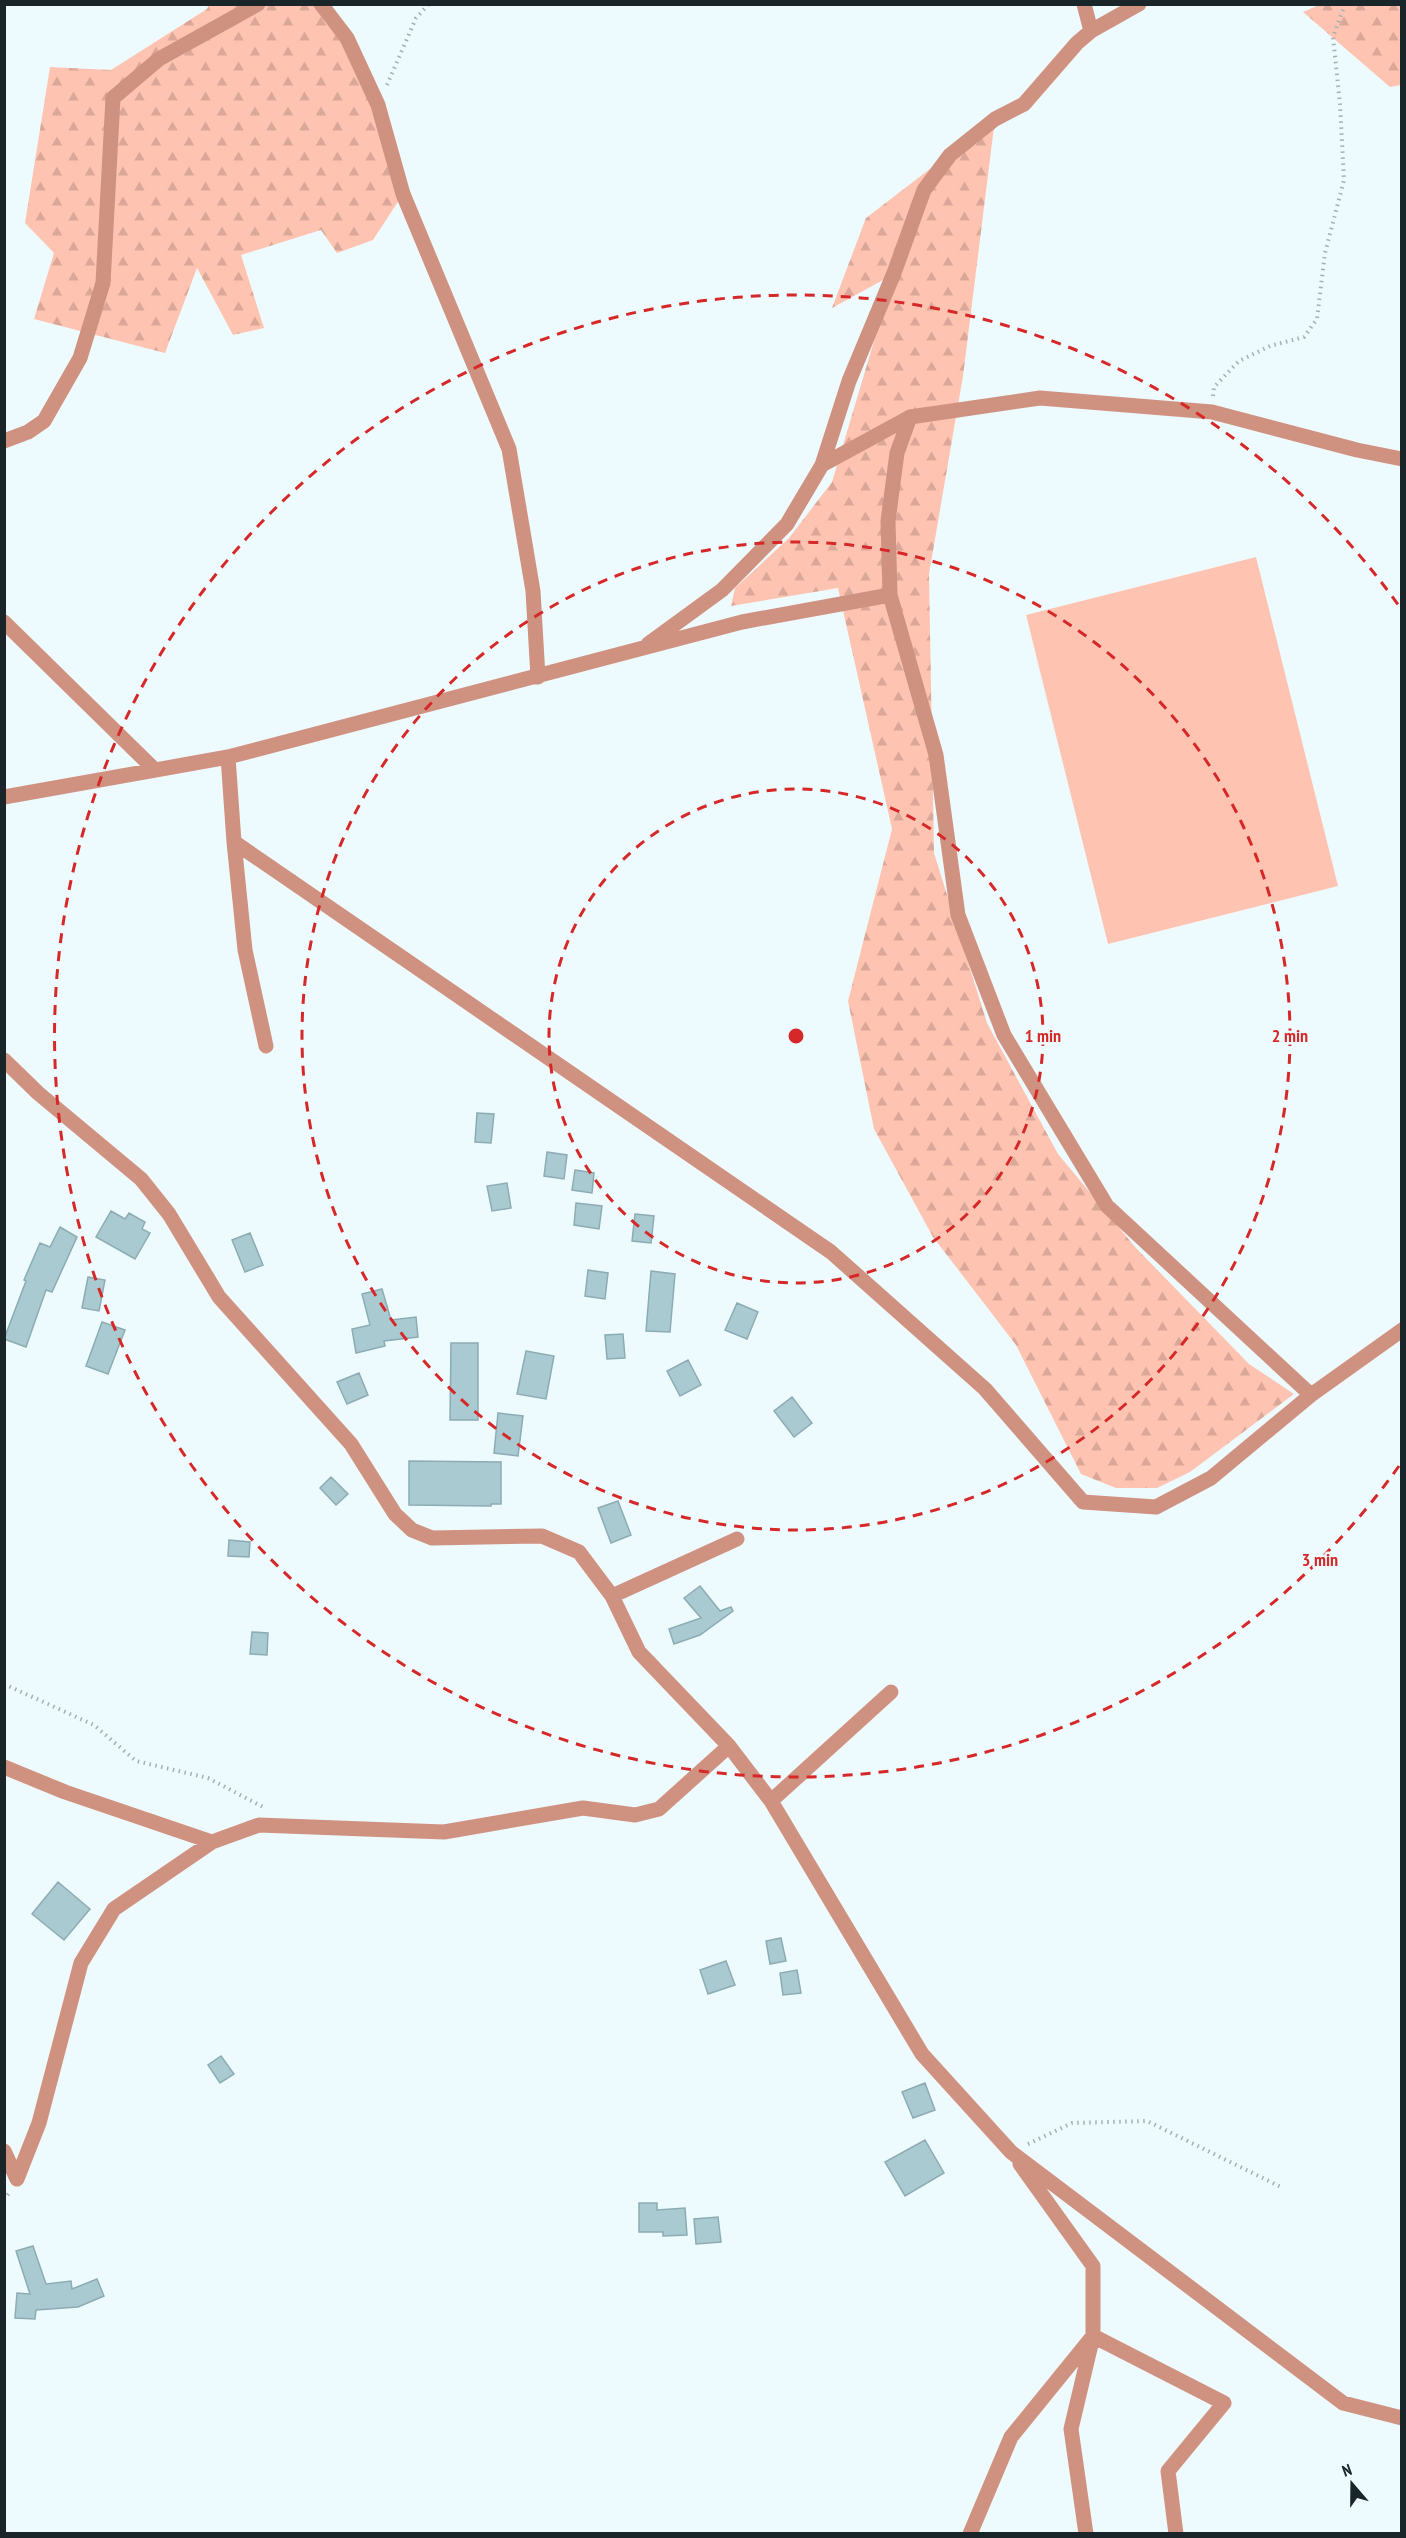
<svg xmlns="http://www.w3.org/2000/svg" width="1406" height="2538" viewBox="0 0 1406 2538" font-family="'PT Sans Narrow',sans-serif">
<defs>
<pattern id="forest-firs" width="22" height="20" patternUnits="userSpaceOnUse" patternTransform="scale(1.5)"><rect width="22" height="20" fill="#ffc3b1"/><path d="M5 1l3.5 6h-7zM16 11l3.5 6h-7z" fill="#daa798"/></pattern>
</defs>
<rect width="100%" height="100%" fill="#eefbfe"/>
<path fill="url(#forest-firs)" d="M209,5h112l26,33 56,156 -30,46 -36,13 -16,-23 -80,25 23,73 -31,7 -36,-67 -32,85 -131,-34 20,-66 -29,-30 25,-156 61,3 96,-61z
M1319,5h82v80l-11,2 -87,-75z
M995,119l-32,257 -34,198 5,279 53,170 71,131 78,94 113,116 45,30 -104,78 -33,16h-41l-35,-14 -65,-129 -83,-108 -59,-108 -26,-128 44,-172 -54,-241 -107,18 4,-18 54,-50 43,-56 62,-208 -62,34 34,-90z"/>
<path fill="#ffc3b1" d="M1256,557l82,329 -230,58 -82,-329z"/>
<path fill="#a9cad1" stroke="#8cacb3" stroke-width="1.5" d="M477,1113l17,1 -3,29 -16,-1z
M547,1152l20,3 -3,24 -20,-3z
M575,1170l19,3 -2,20 -20,-3z
M507,1183l4,25 -19,3 -5,-25z
M576,1203l26,3 -3,23 -25,-4z
M111,1211l14,8 4,-6 16,9 -3,7 8,4 -15,26 -39,-22z
M635,1214l19,2 -3,27 -19,-2z
M60,1227l17,10 -25,55 -6,-2 -20,57 -22,-8 22,-58 -2,-1 16,-37 10,4z
M250,1233l13,32 -18,7 -13,-32z
M588,1270l20,3 -3,26 -20,-3z
M651,1271l24,3 -5,58 -24,-1z
M88,1277l17,3 -6,31 -17,-3z
M382,1289l9,31 25,-3 2,20 -34,4 1,5 -29,7 -4,-24 18,-4 -8,-31z
M737,1303l21,9 -11,27 -22,-9z
M102,1322l23,8 -17,44 -22,-8z
M623,1334l2,24 -18,1 -2,-24z
M451,1343h27v77h-28z
M526,1351l28,5 -8,43 -29,-5z
M688,1360l13,25 -21,11 -13,-25z
M359,1373l9,22 -21,9 -10,-22z
M792,1397l20,26 -18,14 -20,-26z
M498,1413l25,3 -5,40 -24,-3z
M409,1461l92,1v42h-10v2l-82,-1z
M331,1477l17,17 -12,11 -16,-17z
M618,1501l13,34 -20,8 -13,-35z
M229,1540l21,2 -1,15 -21,-1z
M700,1586l20,25 11,-4 2,4 -33,24 -26,9 -5,-15 32,-11 -17,-20z
M252,1632l16,1 -1,22 -17,-1z
M58,1882l32,27 -26,31 -32,-26z
M781,1938l5,23 -16,3 -4,-23z
M726,1961l9,24 -27,9 -8,-24z
M797,1970l4,23 -18,2 -3,-22z
M221,2056l13,18 -14,9 -12,-18z
M925,2083l10,27 -22,8 -11,-26z
M925,2140l19,33 -39,23 -20,-34z
M639,2203h18v7l28,-2 2,27 -24,1v-4h-24z
M718,2217l3,25 -25,2 -2,-25z
M33,2246l13,38 25,-3 1,8 25,-10 7,17 -26,11 -42,3 -1,9 -20,-1 2,-25 13,1 -14,-43z"/>
<g fill="none" stroke-linecap="round" stroke-linejoin="round">
<path stroke="#a3b0b3" stroke-width="4" stroke-dasharray="1.5 4.5" stroke-linecap="butt" d="M387,85l29,-67 13,-14
M1213,396l1,-9 25,-26 31,-15 34,-9 13,-18 8,-66 19,-73 -4,-76 -7,-67 12,-33
M4,1684l90,41 42,36 72,17 55,29
M1028,2144l44,-21 75,-2 136,67
M4,2200l5,-7"/>
<path stroke="#d09280" stroke-width="15" d="M321,4l26,34 31,67 25,89 106,255 24,142 5,86
M1084,4l7,27
M910,417l-13,36 -9,68 2,74 46,160 22,160 46,120 103,171 204,189
M4,441l24,-9 16,-11 36,-63 23,-75 10,-185 46,-39 99,-55
M822,465l88,-48 130,-19 172,14 145,38 45,9
M4,622l150,147
M648,644l74,-54 65,-66 35,-59 27,-84 45,-108 30,-83 26,-35 45,-36 29,-15 53,-61 14,-12 48,-27
M228,757l6,85 597,410 154,137 98,113 73,5 55,-29 100,-83 91,-65
M4,797l224,-40 514,-135 148,-27
M234,842l11,108 21,96
M4,1060l34,33 103,86 28,35 50,83 132,147 44,70 17,16 20,8 110,-2 37,16 33,44 27,56 90,94 42,55 151,253 89,98 332,251 59,15
M612,1596l125,-57
M4,1767l61,25 147,50 47,-17 185,7 139,-24 52,7 24,-6 70,-63
M771,1801l120,-109
M4,2151l13,28
M1020,2164l73,102v70l-22,93 15,105
M17,2179l22,-56 42,-160 33,-54 98,-67
M970,2534l41,-97 82,-101 131,67 -56,68 8,63"/>
</g>
<g fill="none" stroke="#d62828" stroke-width="3" stroke-dasharray="10 8">
<circle cx="796" cy="1036" r="247"/>
<circle cx="796" cy="1036" r="494"/>
<path d="M1399 1466A741 741 0 1 1 1399 606"/>
</g>
<circle cx="796" cy="1036" r="9" fill="#d62828" stroke="#eefbfe" stroke-width="3"/>
<g font-size="18" text-anchor="middle" font-weight="bold" fill="#d62828" stroke="#eefbfe" stroke-width="5" stroke-linejoin="round" paint-order="stroke">
<text x="1043" y="1042">1 min</text>
<text x="1290" y="1042">2 min</text>
<text x="1320" y="1566">3 min</text>
</g>
<rect width="1406" height="2538" fill="none" stroke="#192528" stroke-width="12"/>
<g transform="translate(1352 2484) rotate(340)" stroke="#eefbfe" stroke-width="4.5" paint-order="stroke">
<path d="M0-4.5L10 22L0 15L-10 22Z" fill="#192528"/>
<text y="-9" font-size="16" font-weight="bold" text-anchor="middle" fill="#192528">N</text>
</g>
</svg>
